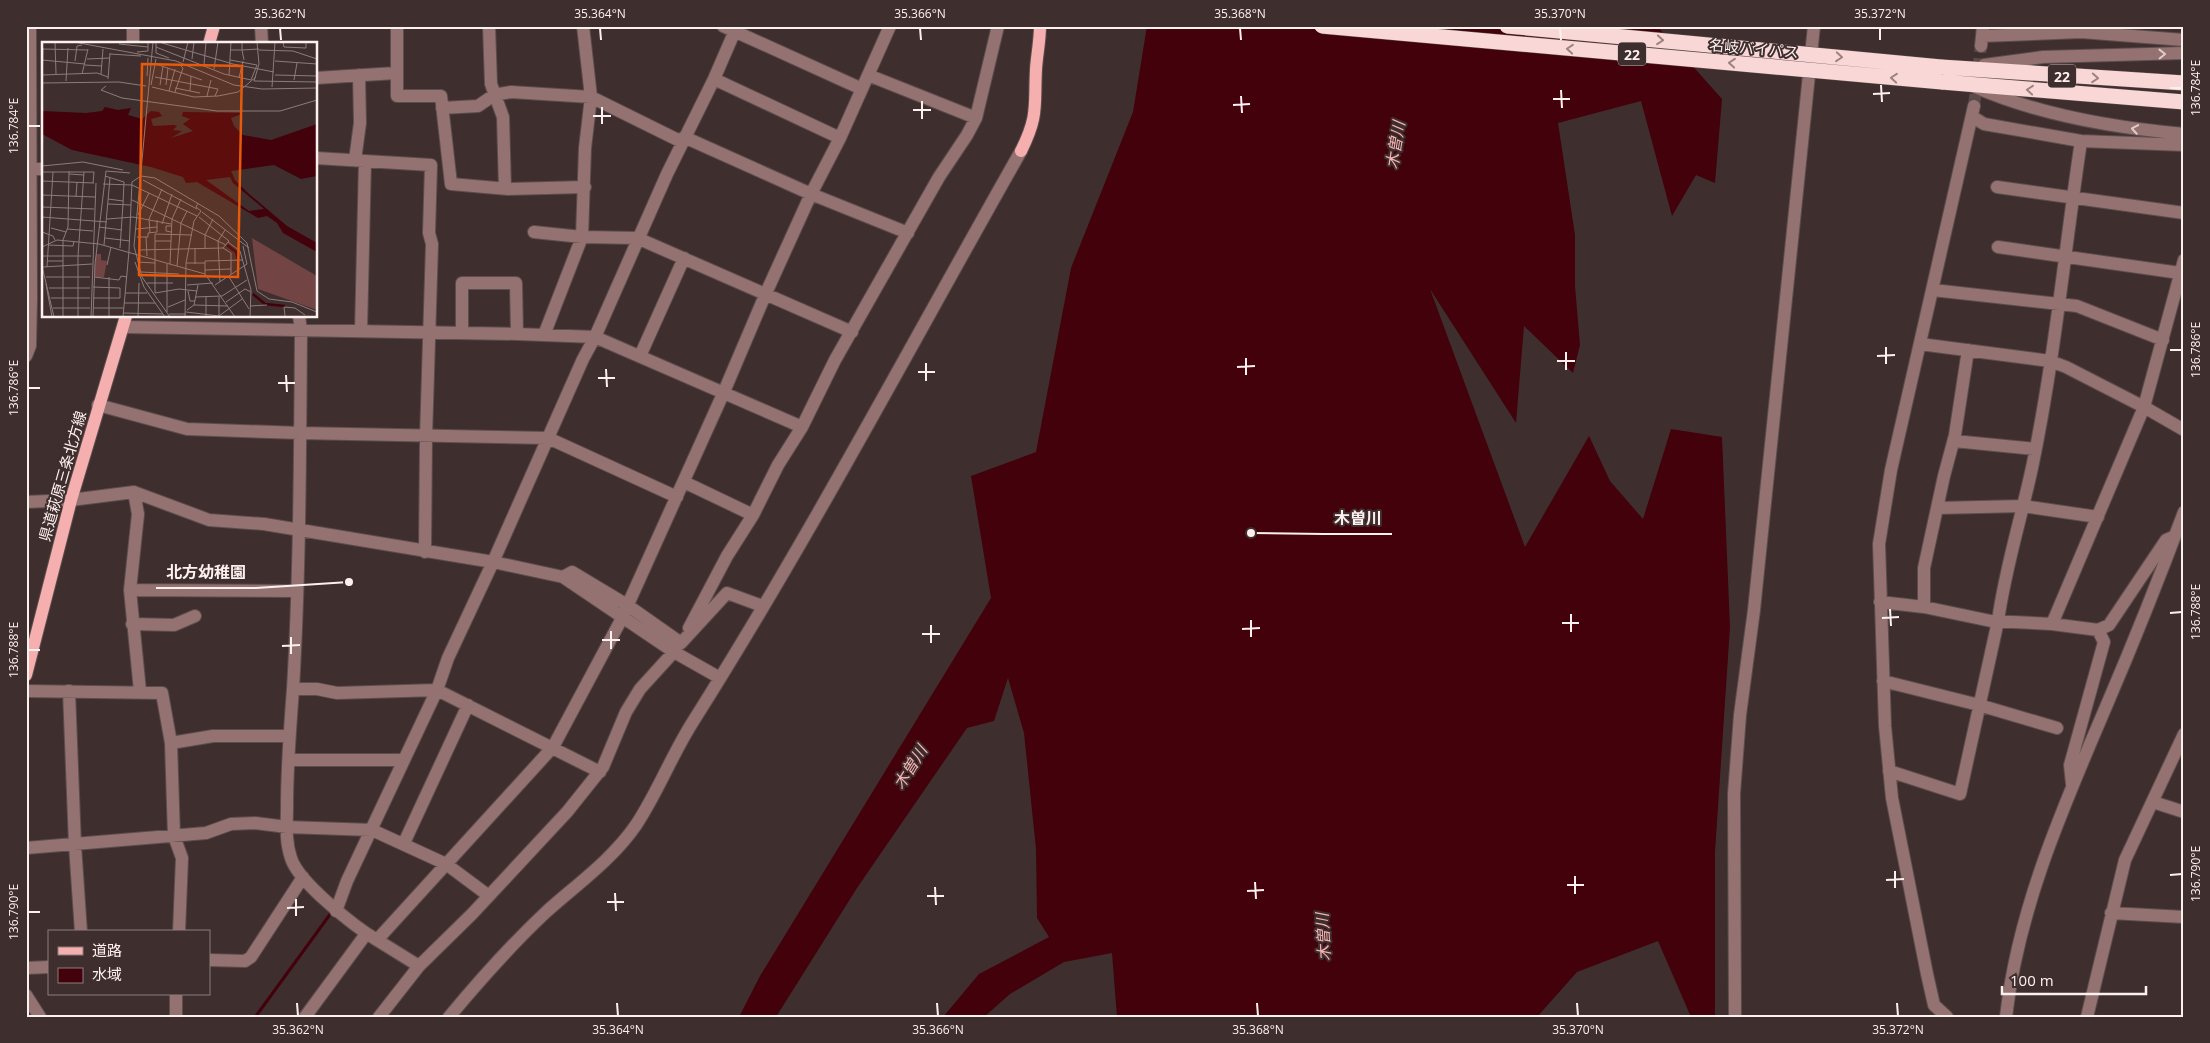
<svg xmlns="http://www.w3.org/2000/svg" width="2210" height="1043" viewBox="0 0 2210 1043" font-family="'Open Sans','Noto Sans JP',sans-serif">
<rect width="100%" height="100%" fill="#3f2e2e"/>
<path fill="#43010c" d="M1147,26h510l65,73 -7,84 -19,-8 -24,41 -31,-115 -83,22 17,112v51l5,59 -7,28 -49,-47 -8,97 -86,-134 95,258 64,-111 21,45 33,38 28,-90 51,8 8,190 -15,225v165h-24l-33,-76 -81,31 -40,45h-420l-5,-64 -48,9 -54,32 -26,23h-41l36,-43 70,-37 -12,-19 -1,-69 -12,-116 -16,-55 -14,43 -27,7 -110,160 -81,129h-37l21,-41 231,-378 -20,-122 65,-24 35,-184 62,-156z"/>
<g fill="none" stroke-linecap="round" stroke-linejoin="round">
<path stroke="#43010c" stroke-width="3" d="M251,1017l5,-1 75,-103"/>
<path stroke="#5c4b4b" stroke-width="12" stroke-dasharray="12 6" stroke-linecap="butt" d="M1974,106l7,-60"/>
<g stroke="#5d4d4d" stroke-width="14">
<path id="minor" d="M133,26v18
M261,26l1,18
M397,26v70h44l10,88 57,5 77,-2
M489,26l2,58 12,33 2,72
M723,26l139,63
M1982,36l99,-4 103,8
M1981,46l2,-20
M1984,65l59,-8 141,-4
M868,75l108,43
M316,78l80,-5
M714,79l126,59
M1975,87c62,27 141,41 209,47
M442,108l36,-2 16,-11 17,-3 80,5 91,45
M1973,117l11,7 97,17 103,4
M684,137l127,57 97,39
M316,158l115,7 -2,68 3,11 -6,193 -1,115
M355,160l5,-37 -1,-48
M26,169h18
M1997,187l187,26
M534,232l48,5 55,1 215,94
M1998,247l182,26
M1933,290l144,16 86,34
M299,316l2,14c-1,120 -1,240 -8,359 -3,39 -6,77 -6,117 0,17 -2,35 4,52 7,24 64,69 86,82l176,-193 68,-127
M123,327l394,7 78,3 207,90
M361,331l4,-170
M462,333v-50h54l1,51
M544,335l38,-98 3,-89 6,-51 -8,-71
M1920,344l130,17 16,6 78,40 40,23
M26,356l4,-10 1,-48 -1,-271
M640,356l44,-98
M98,405l89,24 113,4 248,5 129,59
M1954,441l81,8
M684,482l69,33
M134,492l4,22 -8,76 10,101
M26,502l45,-2 63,-8 75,28 55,4 229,38 70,15 9,-5 55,33 54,38 46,-50 35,13
M1937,508l86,-2 75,11
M563,577l111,75 46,26
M130,590l166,1
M1880,602l44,5 67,14 61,3 46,6 11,-5 57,-85 7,-3
M1924,607v-39l20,-92 11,-41 13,-85
M625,611l98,-217 43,-101 45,-99 29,-56 50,-112
M132,624l42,1 21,-9
M2052,624l92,-217 40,-147
M689,628l38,-72 26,-41 25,-50 24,-38 33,-67 104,-183 28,-42 9,-17 22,-92
M1883,681l96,24 78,23
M293,689h24l20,4 100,-3 163,82
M26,691l136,2 9,50 3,93 8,22 -3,74
M69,691l6,154 6,87
M171,743l42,-7h75
M289,760h114
M1889,771l71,23 38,-173c7,-53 24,-105 35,-158 22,-107 32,-215 48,-322
M2072,784l-2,-19 34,-123 -6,-12
M2153,802l31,10
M404,843l64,-138
M26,848l180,-15 25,-9 24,-1 32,4 85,3 74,34 43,32
M336,911l11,-30 90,-191 11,-32 45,-96 90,-203 12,-22 72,-163 47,-95 23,-53
M2111,913l73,4
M377,940l42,26
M209,960l36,1 6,-4 52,-80
M27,968l22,-1
M26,995l14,22
M176,1017v-23
M305,1017l61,-83
M379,1017l40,-51 53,-52 95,-102 36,-45 23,-55 14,-23 31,-34
M449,1017c30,-36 62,-72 96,-104 31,-28 67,-53 91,-88 22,-33 36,-71 58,-105 117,-185 219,-379 327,-569
M1735,1017l-1,-223 6,-79 14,-105 60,-584
M1947,1017l-13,-12 -7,-31 -35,-176 -7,-72 -6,-182 12,-74 83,-364
M2006,1017c12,-110 59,-214 102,-315 27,-63 52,-126 76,-190
M2087,1017l38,-157 59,-126"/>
</g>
<g stroke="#5d4d4d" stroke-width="14">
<path id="major" d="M209,44l5,-18
M1021,151c18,-36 13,-45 15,-82 1,-15 4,-28 4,-43
M26,675l45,-175 55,-184"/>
</g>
<g stroke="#5d4d4d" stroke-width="16">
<path id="highway" d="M1941,67l243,16
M1942,82l242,20"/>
</g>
<use href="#minor" stroke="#947271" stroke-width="12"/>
<use href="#major" stroke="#f4afae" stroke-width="12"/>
<use href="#highway" stroke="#f9d7d6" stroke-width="15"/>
<g stroke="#5d4d4d" stroke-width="16" stroke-linecap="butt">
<path id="highway-bridge" d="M1322,26l620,56
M1507,26l434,41"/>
</g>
<use href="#highway-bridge" stroke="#f9d7d6" stroke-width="15"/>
</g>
<defs><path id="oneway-chevron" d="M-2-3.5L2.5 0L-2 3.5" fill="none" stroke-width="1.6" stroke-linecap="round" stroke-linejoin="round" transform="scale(1.25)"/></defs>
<g stroke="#9c8282">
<use href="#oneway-chevron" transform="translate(1660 40) rotate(5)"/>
<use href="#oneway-chevron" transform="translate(1570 49) rotate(-175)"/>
<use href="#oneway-chevron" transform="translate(1839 57) rotate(5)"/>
<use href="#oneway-chevron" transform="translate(1732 63) rotate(-175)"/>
<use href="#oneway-chevron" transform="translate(1894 78) rotate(-175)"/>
<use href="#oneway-chevron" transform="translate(2095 78) rotate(4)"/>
<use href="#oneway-chevron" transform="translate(2030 90) rotate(-175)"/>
</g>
<g stroke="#decbca">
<use href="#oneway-chevron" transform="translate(2162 54) rotate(-1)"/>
<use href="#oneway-chevron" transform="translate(2135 129) rotate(-170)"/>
</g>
<path fill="none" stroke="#fdf1f0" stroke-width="2" d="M280,28l1,12M600,28l1,12M920,28l1,12M1240,28l1,12M1560,28l1,12M1880,28v12M1881,85l1,17M2170,88h12M1561,90l1,18M1873,94l17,-1M1241,96l1,17M1553,99h17M922,101v18M1233,105l17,-1M602,107v17M913,110h18M593,116h18M28,126h12M1886,347v17M2170,350h12M1566,352v18M1877,356l18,-1M1246,358v17M1557,361h18M926,363v18M1237,367l18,-1M606,369l1,18M918,372h17M286,375l1,17M598,378h17M278,383h17M28,388h12M1890,609l1,17M2170,613l12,-1M1571,614v18M1882,618l17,-1M1251,620v17M1562,623h17M931,625v18M1242,629l18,-1M611,631v18M922,634h18M291,637v17M602,640h18M282,646l18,-1M28,650h12M1895,871v17M2170,875l12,-1M1575,876v18M1886,880l18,-1M1255,882l1,17M1567,885h17M935,887l1,18M1247,891l17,-1M615,893l1,18M927,896h17M296,899v17M607,902h17M287,908l17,-1M28,912h12M297,1003l1,13M617,1003l1,13M937,1003l1,13M1257,1003l1,13M1577,1003l1,13M1897,1003l1,13"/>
<g text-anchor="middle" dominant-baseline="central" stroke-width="4" stroke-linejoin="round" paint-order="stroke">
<g fill="#3f2e2e" stroke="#c4b6b6" stroke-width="1">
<rect x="1618" y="42.5" width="28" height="23" rx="4"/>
<rect x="2048" y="64.5" width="28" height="23" rx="4"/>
</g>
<g font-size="14" font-weight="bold" fill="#fdf1f0">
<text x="1632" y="54">22</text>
<text x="2062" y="76">22</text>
</g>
<g font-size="15" fill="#fdf1f0" stroke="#3f2e2e">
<text transform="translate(1754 48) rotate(5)">名岐バイパス</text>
<text transform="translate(62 476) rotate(-74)">県道萩原三条北方線</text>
</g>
<g font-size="16" font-style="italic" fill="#f5b4b3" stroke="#3f2e2e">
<text transform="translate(1395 145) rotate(-81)">木曽川</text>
<text transform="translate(910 767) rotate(-58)">木曽川</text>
<text transform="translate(1323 937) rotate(-93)">木曽川</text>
</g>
</g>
<g transform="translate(42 42)">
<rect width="275" height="275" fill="#3f2e2e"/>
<path d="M210,196l65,38v34l-59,-21zM54,212h5v6l6,1 -3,16h-10z" fill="#724444"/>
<path d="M63,65l13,3 13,-2 -3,7 14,4 9,-8 8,1 3,4 -11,3 2,7 21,-1 3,1 -4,4 9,1 -11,7 22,-7 -10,-7 7,-5 -8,-3 1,-4 61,1 -13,5 3,8 9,9 28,5 46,-16v52l-16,3 -27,-14 -43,6 4,9 13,13 39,33 30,17v9l-34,-19 -6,-10 -10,-7 -9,2 -61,-36 -11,1 -3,-6 -32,-10 -79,-17 -30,-16v-23l44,2 16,-2zM188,135l3,6 31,26 -15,2 -43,-31z" fill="#43010c" fill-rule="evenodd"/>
<path fill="none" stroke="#43010c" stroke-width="2.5" d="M185,203l9,7 2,7M211,252l12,10 20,2"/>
<path fill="none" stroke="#8b7c7c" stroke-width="1" d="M13,0l1,32M32,0l102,19 58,24 28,4 55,-1M111,0l-19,204 8,31 28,40M114,0v11l13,5M200,0v8l17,-1M215,0l2,22 -5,17 63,1M241,0l1,5 22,1v-6M120,1l71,21 41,8M77,2l29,3M114,5l68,27 27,6 6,-15M0,7l46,1M188,8h12l2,10M217,8l34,1 24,8M95,10l11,-1v-9M68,12l31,2M45,17l23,-1M150,17l2,-17M0,18l43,4M188,18l27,5M33,19l2,-15 5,-1M233,19l42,3M141,20l5,-20M114,22l46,16M162,22l2,-22M43,23l17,1M172,27l4,-27M40,32l6,-25M59,32l2,-25M0,33l55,-2 11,4M187,33l2,-33M233,33l42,1M105,34l1,-18M113,35l63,12 -3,7M197,36l4,-17M66,37l2,-26M252,38l3,-17M24,39l2,-33M0,40l1,-34M0,41l77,-1 27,4M109,43l5,-26M118,43l3,-19M124,43l2,-17M64,44l-5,4 21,8 95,13h63l37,-11M110,45l42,10 24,-1 20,-4 18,-15M230,45l3,-45M133,46l25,5M127,49l6,-22M148,49l1,-15M133,50l8,-24 -3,-3M165,54l4,-16M0,124l41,-4 40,8M0,130h52l-1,11M27,132l15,1M63,134l19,6 -1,22M113,136l64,38 28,27 10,48 12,8 23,3 25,10M101,138l54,29M0,139l52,2M61,142l29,1 65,31M0,153l53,2M34,155l1,-15M66,157l15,2M90,158l94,45M66,162l23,1M0,165l52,2M111,168l9,-21M160,170l47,36M96,173l11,-22M0,175l65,5M65,177l26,-2 38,7M120,182l10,-30M57,185l23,3M9,186l15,4M25,187l26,2M94,187l21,-2M0,190l11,4 2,4M129,190l-5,-1v-5h5M108,191l-1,-14 4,-9M150,193l-37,-1v59l24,-4 18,2M95,195h11v-4l9,-1v-12M104,195l1,19M63,196l25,3M113,199h16M186,200l12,9 11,39 -1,27M6,203l25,1 1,-5M62,203l6,-67M0,205l15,-7 42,4 106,30 30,43M78,206l3,-44M163,206v-13l8,-16M181,206l8,5v21M96,208l85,-2 6,-7 -30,-24M87,209l3,-69 9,-6 14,2M0,214h49M5,219h16M93,220l9,25 21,30M96,220l17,1M144,221h19M128,222l2,-45 9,-20M153,222v-16M65,223l4,-18M0,224l12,51M135,224l4,-43 6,-12M1,225l49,-3M5,225l6,-95M163,228l26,-1M99,230l38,2M163,232v-13l38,-1M4,235h44M52,235l25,3 2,-4 6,1M67,235v40M187,235l20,32M178,240l-2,-41 7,-11M105,241h26M4,242l6,33M145,243l26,-2M173,243l32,-21 -4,-18M51,245l27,1v10M7,246h41M146,249l2,10h5M83,251h22M164,254v20M153,255l27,-1 25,-16M9,256h39M51,256h27M184,260l19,-13 6,3M82,261h31M152,263l4,-20M208,264l17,-1M126,265l17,-7M11,266h37M51,266h31M145,268l7,-5 34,1M125,270v-48M144,270l33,4 23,-17M81,271l40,1M127,272h17M177,274v-19M243,274l-1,-9 11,1 10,7M21,275v-77l5,-13 1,-56M36,275v-61l6,-84M49,275l5,-134M51,275l2,-53 11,-93 24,2M81,275l6,-66M96,275l1,-34M143,275l1,-54 8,-42 7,-10 -5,-4 2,-4M195,275h72"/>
<path fill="#e8590c" fill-opacity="0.15" stroke="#e8590c" stroke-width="2.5" d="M100,22l100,2 -4,211 -99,-2z"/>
<rect width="275" height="275" fill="none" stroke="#fdf1f0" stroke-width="2.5"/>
</g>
<path fill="none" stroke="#fdf1f0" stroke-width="2" d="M1251 533L1324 534H1392M349 582L256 588H156"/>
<g fill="#fdf1f0" stroke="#3f2e2e" stroke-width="2">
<circle cx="1251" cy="533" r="5"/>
<circle cx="349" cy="582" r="5"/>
</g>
<g font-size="16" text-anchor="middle" font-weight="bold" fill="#fdf1f0" stroke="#3f2e2e" stroke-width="4" stroke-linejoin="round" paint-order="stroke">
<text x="1358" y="524">木曽川</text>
<text x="206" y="578">北方幼稚園</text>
</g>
<rect width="2210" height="1043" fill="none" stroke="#3f2e2e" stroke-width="55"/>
<rect x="48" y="930" width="162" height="65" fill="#3f2e2e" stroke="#8b7c7c"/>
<rect x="58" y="947" width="25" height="8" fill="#f4afae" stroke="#8b7c7c"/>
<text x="92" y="956" font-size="15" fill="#fdf1f0">道路</text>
<rect x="58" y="968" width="25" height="15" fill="#43010c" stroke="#8b7c7c"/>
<text x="92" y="980" font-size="15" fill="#fdf1f0">水域</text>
<path d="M2002 986v8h144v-8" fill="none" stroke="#fdf1f0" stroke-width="2.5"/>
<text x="2010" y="986" font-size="15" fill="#fdf1f0" stroke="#3f2e2e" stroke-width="4" paint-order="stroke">100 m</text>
<rect x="28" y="28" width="2154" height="988" fill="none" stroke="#fdf1f0" stroke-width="2"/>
<g font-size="12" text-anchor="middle" fill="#fdf1f0">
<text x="280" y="18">35.362°N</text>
<text x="600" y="18">35.364°N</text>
<text x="920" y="18">35.366°N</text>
<text x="1240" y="18">35.368°N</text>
<text x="1560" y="18">35.370°N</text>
<text x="1880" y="18">35.372°N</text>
<text transform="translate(2196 88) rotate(-90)" y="4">136.784°E</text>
<text transform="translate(14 126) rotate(-90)" y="4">136.784°E</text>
<text transform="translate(2196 350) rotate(-90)" y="4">136.786°E</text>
<text transform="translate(14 388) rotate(-90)" y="4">136.786°E</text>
<text transform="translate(2196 612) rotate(-90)" y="4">136.788°E</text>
<text transform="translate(14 650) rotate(-90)" y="4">136.788°E</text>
<text transform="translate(2196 874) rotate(-90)" y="4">136.790°E</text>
<text transform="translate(14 912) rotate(-90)" y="4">136.790°E</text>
<text x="298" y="1034">35.362°N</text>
<text x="618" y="1034">35.364°N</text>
<text x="938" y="1034">35.366°N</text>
<text x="1258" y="1034">35.368°N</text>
<text x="1578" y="1034">35.370°N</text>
<text x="1898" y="1034">35.372°N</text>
</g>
</svg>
